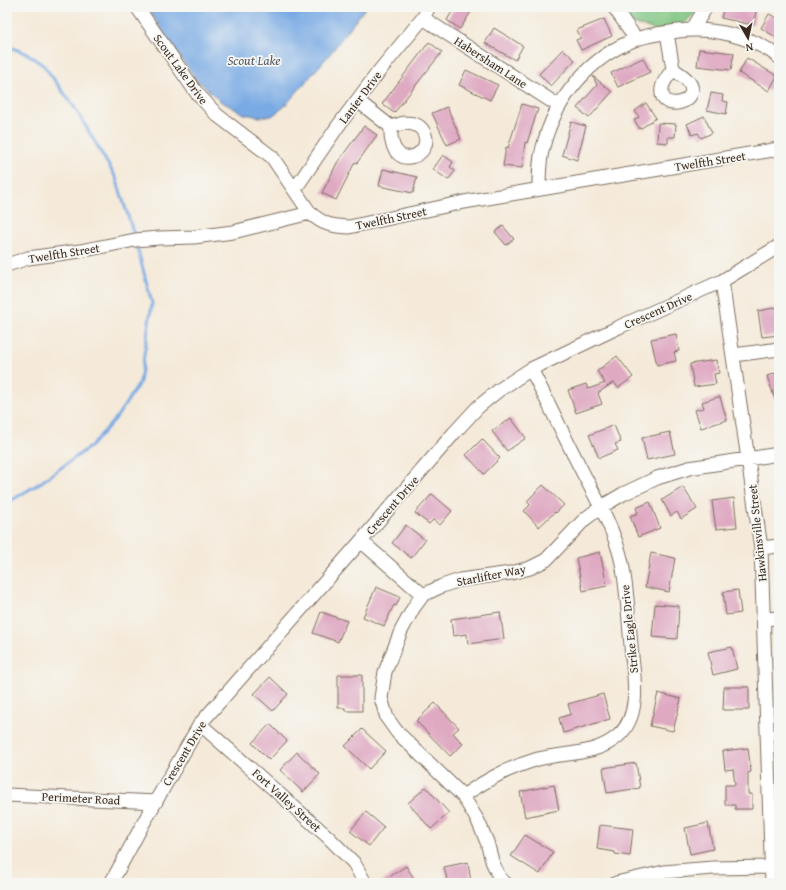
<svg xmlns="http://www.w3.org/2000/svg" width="786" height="890" viewBox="0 0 786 890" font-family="'Gentium Book Plus',serif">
<rect width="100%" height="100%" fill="#f6f6f2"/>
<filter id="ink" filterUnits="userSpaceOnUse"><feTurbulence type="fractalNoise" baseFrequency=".025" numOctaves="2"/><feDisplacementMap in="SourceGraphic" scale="8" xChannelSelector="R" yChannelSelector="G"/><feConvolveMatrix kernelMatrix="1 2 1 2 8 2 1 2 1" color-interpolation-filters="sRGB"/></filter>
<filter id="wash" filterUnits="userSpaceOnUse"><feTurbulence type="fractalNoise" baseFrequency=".012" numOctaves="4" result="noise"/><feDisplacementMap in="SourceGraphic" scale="16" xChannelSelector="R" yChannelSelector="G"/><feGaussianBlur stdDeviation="0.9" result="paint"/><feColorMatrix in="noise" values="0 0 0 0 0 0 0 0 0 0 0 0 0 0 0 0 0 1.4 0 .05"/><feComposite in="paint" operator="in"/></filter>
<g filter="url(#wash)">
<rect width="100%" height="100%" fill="#f5ead9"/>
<path fill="#7fc581" stroke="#5d7850" d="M620,7h79l-2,4 -12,12 -16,6 -13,1 -22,-6 -7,-6z"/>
<path fill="#79aae4" stroke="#5a6a81" d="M147,7h219l-36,47 -46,53 -12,9 -12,1 -16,-3 -24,-13 -24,-22 -16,-22z"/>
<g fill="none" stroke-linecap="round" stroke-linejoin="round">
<path stroke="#79aae4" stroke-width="3" d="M7,46l21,8 16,12 31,42 41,70 19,60
M7,503l33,-20 51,-37 25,-28 24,-36 12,-79 -16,-60"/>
</g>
<g id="blocks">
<path fill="#dfa9c2" d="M455,7h19l-14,22 -13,-9z
M724,7h33l-4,18 -32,-7z
M769,14l10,5v20l-18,-11z
M604,19l8,17 -31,14 -5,-10 5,-2 -4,-8z
M494,28l29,18 -8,14 -30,-17z
M429,42l13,10 -48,61 -12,-9z
M563,49l12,11 -24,26 -12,-12z
M699,49l35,4 -3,17 -34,-4z
M643,58l7,14 -32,15 -7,-14z
M747,58l30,18 -8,15 -30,-18z
M466,70l32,15 -8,15 -31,-15z
M593,76l19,16 -23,26 -12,-10 20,-23z
M711,93l12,2 -1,6 6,1 -2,12 -19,-4z
M646,103l10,15 -16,11 -6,-9 5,-3 -4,-6z
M522,104l16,5 -11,34 -2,-1 -3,26 -19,-2 3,-19 2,1z
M447,107l14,32 -14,6 -15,-32z
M704,116l8,17 -11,5 -3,-5 -6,2 -5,-11z
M571,122l15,4 -9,34 -15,-5z
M658,123l18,1 -1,13h-7v6l-11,-1z
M364,126l13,9 -20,28 -2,-1 -19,38 -14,-7 15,-30z
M443,155l10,7 -3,5 5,4 -7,9 -15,-11z
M383,169l34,8 -4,16 -34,-7z
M503,226l11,13 -8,6 -11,-13z
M779,307v28l-17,2 -4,-26z
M676,334l3,17 -5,1 2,9 -19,4 -6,-26z
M617,356l16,21 -15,11 -4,-6 -16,11 4,11 -26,9 -8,-23 18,-6 2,5 17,-6 -8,-12z
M716,360l3,13 -5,1 2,10 -22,3 -4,-23z
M779,372v36h-1l-11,-32z
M718,397h2l7,23 -26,8 -6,-18 9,-2 -2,-6z
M511,418l15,20 -19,13 -15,-20z
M614,425l7,17 -6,2 3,6 -19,8 -10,-23z
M670,432l5,22 -28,6 -5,-22z
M482,439l18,19 -16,16 -18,-19z
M543,485l21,20 -8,8 -1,-1 -16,15 -15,-16 6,-6 -3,-4z
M683,487l14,22 -16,10 -4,-7 -6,4 -9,-16z
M432,494l20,17 -12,14 -7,-5 -4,4 -14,-11z
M734,498l3,29 -21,2 -4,-28z
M650,502l10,26 -22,9 -8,-21 8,-3 -2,-5z
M406,525l19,15 -14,18 -19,-15z
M600,552l7,34 -24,5 -7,-33z
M651,553l24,5 -6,34 -24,-5z
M376,587l24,10 -4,9 -2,-1 -10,21 -21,-9z
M738,590l3,23 -15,2 -3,-23z
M655,604l24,2 -2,33 -25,-2z
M321,612l26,9 -9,21 -25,-9z
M500,612l4,27 -36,5 -1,-10 -14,2 -2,-17z
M732,647l5,22 -24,6 -5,-23z
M338,675h24v36h-17v-3h-7z
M270,677l18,17 -15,17 -19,-17z
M724,687h25v23h-26z
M658,693l23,6 -8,32 -23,-5z
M603,694l7,25 -47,14 -4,-15 12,-4 -3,-10z
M435,703l24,25 -6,5 10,11 -13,12 -34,-35z
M270,724l17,17 -18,19 -17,-17z
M362,729l24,22 -17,18 -24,-23z
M748,748l3,24 -3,1v21h4v15h-17v-4h-10v-20h10l-2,-16 -8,1 -2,-19z
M297,752l23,22 -17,18 -23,-22z
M636,763l4,25 -33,5 -4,-25z
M554,785l5,25 -34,7 -5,-25z
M426,787l23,26 -18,16 -23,-26z
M366,812l18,15 -15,19 -19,-15z
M708,823l5,26 -23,5 -5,-26z
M600,825l33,4 -3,27 -15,-2v-2l-18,-3z
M525,835l28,17 -13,22 -29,-18z
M468,862l3,21h-23l-4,-16z
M406,866l11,17h-37z"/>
</g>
</g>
<g filter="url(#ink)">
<use href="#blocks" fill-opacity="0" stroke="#7c6d5f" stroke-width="1"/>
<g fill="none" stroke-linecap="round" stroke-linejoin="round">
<g stroke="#7c6d5f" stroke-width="15">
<path id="minor" d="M137,7l59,85 21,23 55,42 38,56c14,12 21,13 39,14l115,-25 315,-53
M614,7l22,32
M423,18l136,88
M692,30l14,-23
M667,33l6,36
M673,69c5,4 11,7 15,12 17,21 -30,34 -26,7 1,-7 7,-13 11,-19z
M358,101l33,26
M404,123c8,0 15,1 19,8 15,24 -35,46 -32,-4z
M295,189l43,-63 42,-56 43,-52 6,-11
M539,189c0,-14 0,-28 4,-42 12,-48 47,-91 94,-108 13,-5 28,-6 41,-8 34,-4 74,5 101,26
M7,265l21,-7 52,-7 55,-11 24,-2 35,-1 39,-5 77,-19
M722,281l39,267 11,335
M734,355l45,-6
M361,541l62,54
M761,548l18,-2
M764,619l15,-1
M200,724l128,113 26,26 11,20
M7,795l149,7
M463,796c25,-17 45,-28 75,-37 27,-7 57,-3 80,-23 22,-19 17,-54 14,-79 -3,-31 -4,-63 -10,-94 -6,-29 -24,-62 -38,-88 -18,-35 -35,-71 -53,-106
M111,883l33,-61 56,-98 161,-183 93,-108 24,-26 21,-17 32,-21 88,-42 103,-46 57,-35
M505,883l-6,-6 -7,-16 -5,-19 -9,-21 -15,-25 -66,-64 -10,-14 -6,-20 4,-26 16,-41 13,-24 9,-12 19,-9 18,-6 51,-7 19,-5 16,-8 39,-41 16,-12 22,-13 34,-16 32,-10 90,-14
M616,883l48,-11 49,-4 58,-1"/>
</g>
<use href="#minor" stroke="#fff" stroke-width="13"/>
</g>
</g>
<g text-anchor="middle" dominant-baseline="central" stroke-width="3.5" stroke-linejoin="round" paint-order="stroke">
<g font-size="12" fill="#3b2a1e" stroke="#f6f6f2">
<text transform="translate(491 62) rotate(33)">Habersham Lane</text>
<text transform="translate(181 69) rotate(54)">Scout Lake Drive</text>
<text transform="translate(360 97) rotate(-53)">Lanier Drive</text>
<text transform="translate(710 161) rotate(-9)">Twelfth Street</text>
<text transform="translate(391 218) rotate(-12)">Twelfth Street</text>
<text transform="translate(64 253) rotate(-9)">Twelfth Street</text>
<text transform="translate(658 310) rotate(-24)">Crescent Drive</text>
<text transform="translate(392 505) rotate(-49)">Crescent Drive</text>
<text transform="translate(757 533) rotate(-96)">Hawkinsville Street</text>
<text transform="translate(491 575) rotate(-11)">Starlifter Way</text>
<text transform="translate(629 629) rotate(-96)">Strike Eagle Drive</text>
<text transform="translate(184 753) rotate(-59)">Crescent Drive</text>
<text transform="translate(81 798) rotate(3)">Perimeter Road</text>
<text transform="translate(287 800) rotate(42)">Fort Valley Street</text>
</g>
<g font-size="13" font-style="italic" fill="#515763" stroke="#f6f6f2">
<text x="254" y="60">Scout Lake</text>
</g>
</g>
<rect width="786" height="890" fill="none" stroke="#f6f6f2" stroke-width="24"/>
<g transform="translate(748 38) rotate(171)" stroke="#f6f6f2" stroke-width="3" paint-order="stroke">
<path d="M0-3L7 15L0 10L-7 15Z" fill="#3b2a1e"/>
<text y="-6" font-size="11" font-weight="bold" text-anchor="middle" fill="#3b2a1e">N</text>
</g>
</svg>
